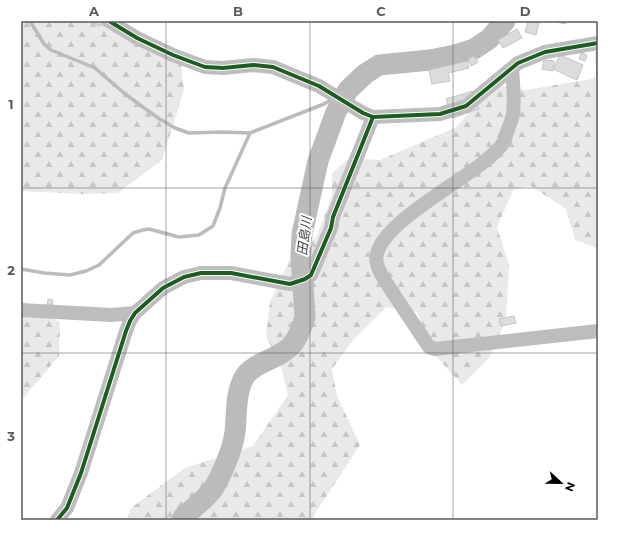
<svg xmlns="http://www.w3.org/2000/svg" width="619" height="541" viewBox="0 0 619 541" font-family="Montserrat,'Noto Sans JP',sans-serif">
<defs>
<pattern id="forest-firs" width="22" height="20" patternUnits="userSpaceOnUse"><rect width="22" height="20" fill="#e9e9e9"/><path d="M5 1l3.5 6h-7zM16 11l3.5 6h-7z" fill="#c6c6c6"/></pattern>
</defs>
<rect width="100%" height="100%" fill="#fff"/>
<path fill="url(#forest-firs)" d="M21,21h80l79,34 4,35 -22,70 -44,33 -35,1 -62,-3z
M598,76v172l-23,-8 -9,-31 -35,-23 -18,4 -16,37 12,38 -3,54 -17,39 -27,27 -27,-30 -18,-43 -31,-5 -33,33 -21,29 5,27 23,49 -44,67 -4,8h-185l4,-12 54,-40 68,-22 35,-51 -7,-28 -15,-31 4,-35 22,-46 24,-17 16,-43v-22l18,-15 30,2 77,-33 35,-43 34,6 65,-11z
M21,301l39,21 -1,34 -38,45z"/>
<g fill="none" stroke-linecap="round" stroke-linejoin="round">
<path stroke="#bbb" stroke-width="3.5" d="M30,21l14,23 7,6 44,18 30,26 33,24 17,10 14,5 32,-1 29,1 74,-29 10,-6
M341,94l7,-4
M21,269l23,4 26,2 16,-4 13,-6 34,-32 10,-3 6,-1 30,8 20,-2 14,-9 7,-18 5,-20 25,-55"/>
<path stroke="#bbb" stroke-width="21" d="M182,520l2,-4c9,-8 22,-17 29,-27 9,-14 20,-41 22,-57 2,-18 0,-40 10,-56 4,-6 11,-10 17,-13 28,-13 34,-16 43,-46l-4,-61 1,-22 16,-73 18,-49 12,-22 17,-16 14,-9 51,-5 25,-5 19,-6 15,-10 16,-18"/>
</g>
<path fill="#dcdcdc" stroke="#c4c4c4" d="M89,21h19l-2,6 -6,-3v2z
M528,21l11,1 -3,13 -11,-3z
M551,21h15v3z
M517,29l5,9 -19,10 -5,-8z
M596,52h2v29h-1z
M581,53l6,2 -2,6 -6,-2z
M560,55l23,10 -6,15 -24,-11z
M474,56l4,6 -7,4 -3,-7z
M544,60l10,1 -1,10 -11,-2z
M467,61l2,7 -21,5 2,8 -18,3 -3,-14z
M473,91l6,18 -27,9 -6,-19z
M48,299l5,1 -1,8h-5z
M514,316l2,7 -15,3 -2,-7z"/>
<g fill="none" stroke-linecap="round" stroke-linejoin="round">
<path stroke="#bdbdbd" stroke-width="14" d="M109,21l28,17 36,17 32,12 18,1 30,-3 20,2 46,19 44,27 10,4 67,-3 26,-8 52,-43 27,-11 53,-9
M512,69c1,15 3,30 1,45 -1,6 -4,12 -6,18 -1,4 -2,8 -4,11 -20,32 -136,81 -126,121 3,12 12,22 18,32 11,17 23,34 34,51l6,2 163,-18
M21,310l90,5 24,-2
M57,520l10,-12 14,-35 45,-142 4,-10 5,-8 28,-25 21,-11 17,-4h30l59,11 15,-5 6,-4 20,-47 2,-11 40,-100"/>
<g stroke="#fff" stroke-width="6">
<path id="cycleway" d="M109,21l28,17 36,17 32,12 18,1 30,-3 20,2 46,19 44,27 10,4 67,-3 26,-8 52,-43 27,-11 53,-9
M57,520l10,-12 14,-35 45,-142 4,-10 5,-8 28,-25 21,-11 17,-4h30l59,11 15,-5 6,-4 20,-47 2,-11 40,-100"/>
</g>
<use href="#cycleway" stroke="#1b5e20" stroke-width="4"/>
</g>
<path fill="none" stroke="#595959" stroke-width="1" stroke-opacity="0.55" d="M166,21v499M310,21v499M453,21v499M21,188h577M21,353h577"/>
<g text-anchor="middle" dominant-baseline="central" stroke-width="4" stroke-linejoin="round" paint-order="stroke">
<g font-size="13" font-style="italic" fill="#3f3f3f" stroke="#fff">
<text transform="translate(304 236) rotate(-83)">田島川</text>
</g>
</g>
<rect width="619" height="541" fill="none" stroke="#ffffff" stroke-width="44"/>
<g transform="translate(561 483) rotate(112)" stroke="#ffffff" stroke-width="3" paint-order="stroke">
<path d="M0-3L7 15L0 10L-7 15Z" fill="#000000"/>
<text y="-6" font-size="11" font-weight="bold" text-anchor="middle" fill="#000000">N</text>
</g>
<rect x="22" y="22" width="575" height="497" fill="none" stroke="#595959" stroke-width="1.5"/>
<g font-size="13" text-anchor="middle" font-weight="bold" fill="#595959">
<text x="94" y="16">A</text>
<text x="238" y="16">B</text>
<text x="381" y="16">C</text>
<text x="525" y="16">D</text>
<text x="11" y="109">1</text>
<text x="11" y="275">2</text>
<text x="11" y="441">3</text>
</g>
</svg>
